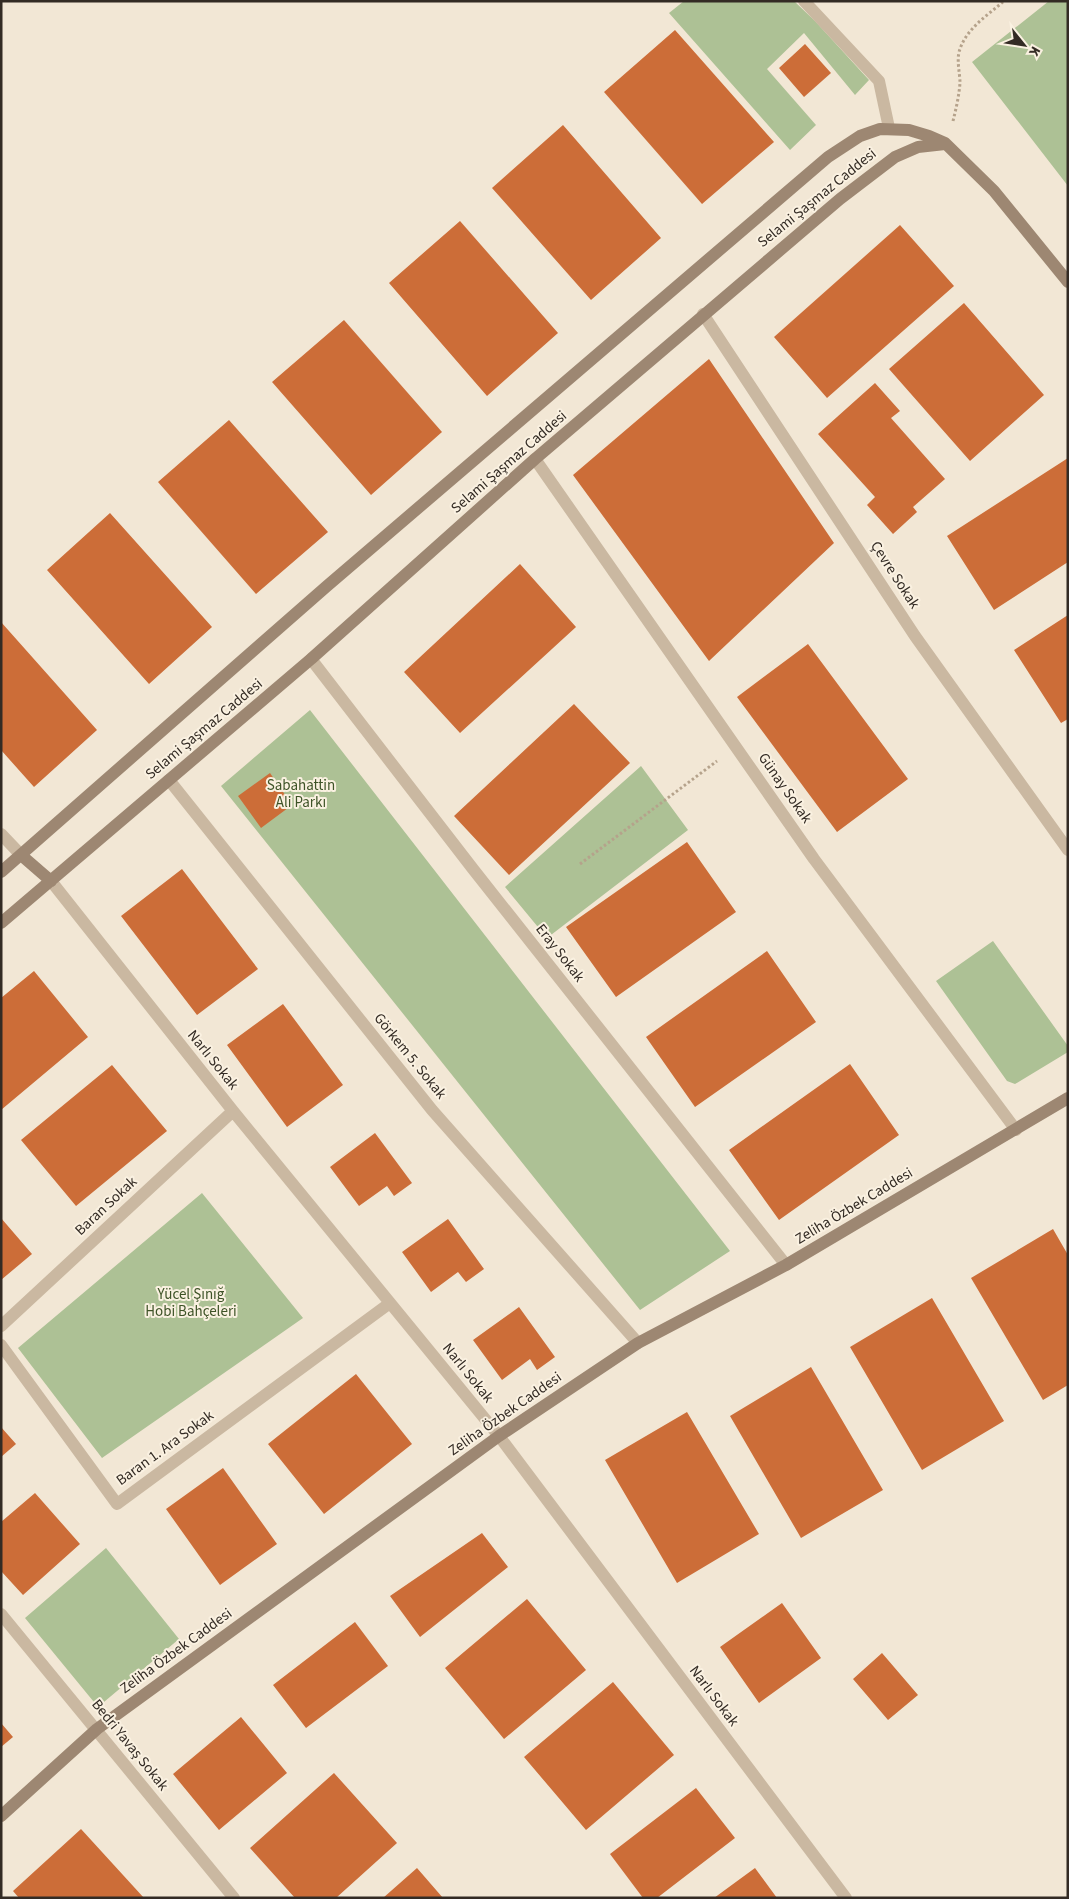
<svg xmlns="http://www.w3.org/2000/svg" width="1069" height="1899" viewBox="0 0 1069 1899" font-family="'Source Sans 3',sans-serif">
<rect width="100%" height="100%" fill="#f2e7d5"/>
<path fill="#adc195" d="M684,1h110l21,20 54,59 -14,15 -51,-62 -37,36 49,56 -26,25 -121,-137z
M1049,1h19v185l-96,-124z
M310,710l420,541 -90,59 -419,-524z
M641,766l47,64 -141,108 -42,-51z
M993,941l75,105v6l-53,32 -8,-3 -71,-100z
M202,1193l101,125 -201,140 -84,-110z
M106,1548l73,91 -81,68 -73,-89z"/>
<path fill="#cc6d38" d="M675,30l99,112 -72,62 -98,-112z
M805,44l26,29 -27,24 -25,-29z
M563,125l98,113 -70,62 -99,-112z
M460,221l98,112 -71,63 -98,-113z
M900,225l54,61 -127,112 -53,-61z
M964,303l80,92 -74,66 -81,-92z
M344,320l98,112 -71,63 -99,-113z
M709,359l125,184 -125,118 -136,-186z
M875,383l25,28 -9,7 54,61 -32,28 4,5 -24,22 -26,-29 8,-8 -57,-63z
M229,420l99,112 -72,62 -98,-112z
M1068,458v104l-74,48 -47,-74z
M110,513l102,114 -63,57 -102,-114z
M520,564l56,63 -116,106 -56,-61z
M1068,615v104l-7,4 -47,-73z
M1,622l96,108 -63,57 -33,-37z
M808,644l100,135 -71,53 -100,-135z
M574,704l56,59 -121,112 -55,-59z
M270,773l22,32 -31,23 -23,-32z
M687,842l49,70 -120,85 -50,-70z
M182,869l76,100 -61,46 -76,-99z
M767,951l49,71 -121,85 -49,-70z
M34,971l54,66 -87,73v-112z
M283,1004l60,81 -56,42 -60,-82z
M850,1064l49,71 -120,85 -50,-70z
M112,1065l55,66 -91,75 -55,-66z
M375,1133l37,50 -18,13 -7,-10 -28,20 -29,-39z
M1,1218l31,36 -31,26z
M448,1219l36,50 -18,13 -8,-10 -27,20 -29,-40z
M1053,1229l15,26v130l-25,15 -72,-122z
M932,1298l72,123 -82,49 -72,-123z
M519,1307l36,50 -18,13 -7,-11 -28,21 -29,-40z
M811,1367l72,123 -82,48 -71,-122z
M356,1374l56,70 -88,70 -56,-70z
M687,1412l72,122 -82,49 -72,-123z
M1,1427l15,17 -15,13z
M223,1468l54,76 -57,41 -54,-76z
M35,1493l45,51 -57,51 -22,-24v-49z
M482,1533l26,34 -88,70 -30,-41z
M527,1599l59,71 -82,69 -59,-71z
M782,1603l39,55 -62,45 -39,-56z
M355,1622l33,44 -82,62 -33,-43z
M882,1653l36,42 -30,25 -35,-41z
M613,1682l61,73 -88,75 -62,-73z
M241,1717l46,56 -68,57 -46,-56z
M1,1723l12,14 -12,10z
M334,1773l63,70 -61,55h-41l-45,-50z
M696,1788l39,50 -78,60h-14l-33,-44z
M81,1829l63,69h-125l-6,-7z
M417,1868l26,30h-60z
M755,1868l22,30h-63z"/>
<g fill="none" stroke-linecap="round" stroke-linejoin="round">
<path stroke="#b5a28b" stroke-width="3" stroke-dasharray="2.5 2.5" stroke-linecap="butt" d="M953,121c3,-12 6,-25 7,-38 0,-10 -4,-24 0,-34 7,-21 28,-34 44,-48
M580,864l137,-103"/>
<path stroke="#cab8a1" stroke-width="12" d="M804,1l75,80 10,47
M703,314l212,322 153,214
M535,459l279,400 202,271
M311,659l162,210 313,396
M169,780l263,330 206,233
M1,834l20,21
M51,881l182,230 266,325 347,462
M1,1326l232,-215
M1,1345l116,159 273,-201
M1,1614l233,284"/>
<path stroke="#9d8772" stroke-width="12" d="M21,855l30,26
M1,872l326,-286 501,-429 32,-21 20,-7 29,1 20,6 16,7 49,48 74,91
M1,923l310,-264 224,-200 305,-260 55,-42 23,-10 27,-3
M1,1816l96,-87 402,-293 139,-93 148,-78 282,-167"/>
</g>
<g text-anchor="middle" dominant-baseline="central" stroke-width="4" stroke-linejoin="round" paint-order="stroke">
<g font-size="15" fill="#332b24" stroke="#faf1e1">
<text transform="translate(817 198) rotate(-39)">Selami Şaşmaz Caddesi</text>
<text transform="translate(509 462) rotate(-41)">Selami Şaşmaz Caddesi</text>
<text transform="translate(895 575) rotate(57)">Çevre Sokak</text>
<text transform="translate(204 729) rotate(-40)">Selami Şaşmaz Caddesi</text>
<text transform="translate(785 788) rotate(55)">Günay Sokak</text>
<text transform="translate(560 953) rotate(52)">Eray Sokak</text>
<text transform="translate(410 1056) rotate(51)">Görkem 5. Sokak</text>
<text transform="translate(213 1060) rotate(51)">Narlı Sokak</text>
<text transform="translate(106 1206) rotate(-43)">Baran Sokak</text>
<text transform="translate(854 1206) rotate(-31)">Zeliha Özbek Caddesi</text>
<text transform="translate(468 1373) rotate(51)">Narlı Sokak</text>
<text transform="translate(505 1414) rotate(-35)">Zeliha Özbek Caddesi</text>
<text transform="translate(165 1448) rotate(-36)">Baran 1. Ara Sokak</text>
<text transform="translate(176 1651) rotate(-36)">Zeliha Özbek Caddesi</text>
<text transform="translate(714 1696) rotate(53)">Narlı Sokak</text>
<text transform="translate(130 1745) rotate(51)">Bedri Yavaş Sokak</text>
</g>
<g font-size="15" fill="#3e5327" stroke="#faf1e1">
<text x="301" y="785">Sabahattin<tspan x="301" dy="17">Ali Parkı</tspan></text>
<text x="191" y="1294">Yücel Şınığ<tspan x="191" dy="17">Hobi Bahçeleri</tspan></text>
</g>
</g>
<rect width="1069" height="1899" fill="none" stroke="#332b24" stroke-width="5"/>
<g transform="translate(1024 45) rotate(120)" stroke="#faf1e1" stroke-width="4" paint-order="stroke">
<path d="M0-4L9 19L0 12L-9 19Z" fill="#332b24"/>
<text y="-8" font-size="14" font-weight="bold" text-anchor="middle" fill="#332b24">K</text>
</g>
</svg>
